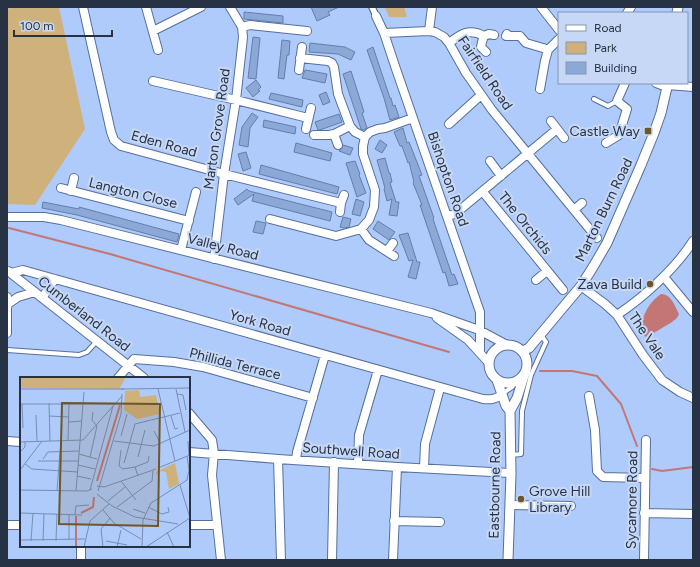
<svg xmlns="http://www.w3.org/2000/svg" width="700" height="567" viewBox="0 0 700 567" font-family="Figtree,sans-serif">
<rect width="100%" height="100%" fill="#aecbfc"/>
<path fill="#cfb17c" d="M15,7h44l26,122 -50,76 -28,-1v-195z
M385,7h19l3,10h-18z"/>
<path fill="#c47675" d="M661,294c10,0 14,12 18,20l-2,4 -5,4 -25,15 -3,-1c-6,-16 4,-33 17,-42z"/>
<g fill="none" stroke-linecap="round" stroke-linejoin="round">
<path stroke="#c47675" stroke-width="2" d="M9,228l101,26 339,98
M540,371h32l25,5 24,28 16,42
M652,469l10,2 31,-4"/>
</g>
<path fill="#8ca8d7" stroke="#647eab" d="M311,7h28l-11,5 2,3 -13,6z
M244,12l39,4v7l-39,-4z
M253,37l7,1 -4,41 -8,-1z
M282,40l8,1 -1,14h-2l-3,24 -6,-1z
M310,43l35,4 10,5 -4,8 -13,-6 -29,-2z
M373,47l17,51h1l2,8 2,-1 4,12 -9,3 -6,-22 -17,-48z
M305,70l22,4 -2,9 -23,-5z
M351,71l13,41 -2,1 5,15 -4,2 -2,-1 -18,-55z
M256,80l5,7 -3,3 2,1 -7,6 -7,-9z
M326,92l4,10 -7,3 -4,-10z
M271,93l32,7 -1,7 -33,-8z
M252,113l6,4 -8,11 -2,19 -9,-2 3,-18z
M339,114l3,8 -22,8h-2l-3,-8z
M264,120l32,7 -1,7 -32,-7z
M403,128l4,15 2,-1 13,33 -3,1 15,42 -1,1 19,56 2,-1 4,10 -9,2 -4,-14 -2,1 -23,-68h2l-9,-22 1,-1 -5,-20 -1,1 -6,-17h-2l-6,-14z
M380,140l7,5 -5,8 -7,-4z
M296,143l36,10 -2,8 -36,-9z
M343,145l10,3 -3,7 -11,-4 3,-3z
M246,152l5,16 -8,3 -5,-17z
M385,158l4,15h1l2,9 -2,1 6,19h3l-2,14 -8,-1 3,-16 -5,2 -3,-12 1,-1 -8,-28z
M355,161l5,13 -1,1 7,18 -9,4 -11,-34z
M261,165l78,22 -2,7 -78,-20z
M247,189l2,2 83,21 -2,9 -78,-20 2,-7 -16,11 -4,-6z
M356,199l8,3 -4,14 -8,-2z
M43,202l36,7v-2l100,27 -2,8 -100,-27 -35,-7z
M343,217l8,2 -2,8 -5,1 -4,-1z
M256,221l10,2 -3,11 -10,-2z
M378,221l17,11 -6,8 -16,-11z
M408,233l9,29h3l-4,17 -8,-2 5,-17 -4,1 -10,-26z"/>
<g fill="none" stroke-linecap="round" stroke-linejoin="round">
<g stroke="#56709b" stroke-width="6">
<path id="service" d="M594,99l14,7 9,-5
M7,350l72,5 8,-3 10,-11
M531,375l15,-33 -5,-7
M502,394l10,-7 5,-6
M511,455l10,-1 1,-43 9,-36 -6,-2"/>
</g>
<g stroke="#56709b" stroke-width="8">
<path id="pedestrian" d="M372,7l4,9"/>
</g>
<g stroke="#56709b" stroke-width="10">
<path id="minor" d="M83,7l28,125 3,8 7,6 103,28 117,29
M146,7l12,43
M541,7l18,23
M627,13l4,-6
M376,16l8,17 12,36 84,243v41
M242,27l8,-2 57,6
M153,31l48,-24
M429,31l3,-24
M384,33l45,-2 6,1 9,5 5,6 17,30 26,37 105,128
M507,34l-1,2h14l6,7 17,5 5,2 11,-11
M484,36l-2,6 -1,5 5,5
M449,43c12,-9 20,-15 35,-7l5,-2 5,1
M300,58l28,3 4,2 2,4 4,27 12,32 5,6 10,5
M299,70l3,-23
M153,81l83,19 72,18
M656,83l11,4
M668,85l25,2
M540,89l5,-28 3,-11
M551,121l13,17
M449,124l32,-29
M306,129l5,-21
M334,134l4,11
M314,135h15l5,-1 16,-8
M606,143l13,-8 8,-26 -10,-8 8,-18
M490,161l11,15
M61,188l128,33
M71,191l3,-13
M483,192l80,98
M574,210l8,-7
M340,212l1,-9 3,-8
M448,216l7,-2 102,-85
M7,217h37l17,3 370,93 48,17 28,15
M270,219l66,17 25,-7 8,-9 5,-13 1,-17 -12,-36v-8l2,-9 5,-5 8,-3 7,-1 28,-10
M361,229l8,11 25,16
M181,250l15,-58
M387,251l6,-8
M214,259l10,-85 12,-74 7,-63 -1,-10 -12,-20
M8,271l136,107
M11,273l12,-3 460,129c8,1 12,0 19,-4
M664,277l29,35
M536,280l11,-9
M581,286l24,18 12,11 26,40 19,25 18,12 13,6
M7,297v36
M42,298l13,-19
M8,304l10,-7 17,-5
M617,315c27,-18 59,-47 76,-74
M437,318l31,22 21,23
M118,378l16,-19 40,3 29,5 110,31
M589,396l6,34 2,41 6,6 42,1
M189,413l23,27 2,13 -2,22 9,85
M7,441l14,1
M189,452l89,7 119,8 113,6
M278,459l3,101
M296,460l1,-8 28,-97
M358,464l1,-29 19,-65
M424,468l1,-24 15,-56
M510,505l61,1
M644,513l49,1
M394,521l46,1
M7,525h14
M189,525h27
M81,546v14
M332,560l2,-98
M393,560l4,-93
M644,560l2,-120"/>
</g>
<g stroke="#56709b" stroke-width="11">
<path id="tertiary" d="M677,13l1,-6
M489 364a19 19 0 1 1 38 0a19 19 0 1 1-38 0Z
M523,351l6,-3 52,-62 12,-19 14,-24 34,-78 13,-32 7,-20 7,-30
M497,380l9,26 4,5
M508,560l3,-86 -1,-63 7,-13 7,-22"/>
</g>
<use href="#service" stroke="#fff" stroke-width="4"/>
<use href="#pedestrian" stroke="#fff" stroke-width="5.5"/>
<use href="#minor" stroke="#fff" stroke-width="8"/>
<use href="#tertiary" stroke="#fff" stroke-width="9"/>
</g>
<g fill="#6f5627" stroke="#c6d8f5" stroke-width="1.5">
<rect x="644" y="127" width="8" height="8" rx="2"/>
<circle cx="650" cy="284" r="4"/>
<circle cx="521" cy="499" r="4"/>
</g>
<g text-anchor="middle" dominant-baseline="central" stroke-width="4" stroke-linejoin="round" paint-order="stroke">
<g font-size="14" fill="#273245" stroke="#c6d8f5">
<text transform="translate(485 73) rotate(56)">Fairfield Road</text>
<text transform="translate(217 129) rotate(-82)">Marton Grove Road</text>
<text transform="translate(164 144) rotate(15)">Eden Road</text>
<text transform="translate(448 179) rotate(71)">Bishopton Road</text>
<text transform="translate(133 193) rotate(14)">Langton Close</text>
<text transform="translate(604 210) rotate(-64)">Marton Burn Road</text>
<text transform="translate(525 223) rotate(51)">The Orchids</text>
<text transform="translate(223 247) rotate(14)">Valley Road</text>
<text transform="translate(84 314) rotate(38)">Cumberland Road</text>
<text transform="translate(260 323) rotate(16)">York Road</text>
<text transform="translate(647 336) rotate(56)">The Vale</text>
<text transform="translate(235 364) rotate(14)">Phillida Terrace</text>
<text transform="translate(351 451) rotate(4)">Southwell Road</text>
<text transform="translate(495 485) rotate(-89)">Eastbourne Road</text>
<text transform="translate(632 500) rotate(-89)">Sycamore Road</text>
</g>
<g font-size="14" fill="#273245" stroke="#c6d8f5" text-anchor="end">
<text x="640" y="131">Castle Way</text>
<text x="642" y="284">Zava Build</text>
<text x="529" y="491" text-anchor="start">Grove Hill<tspan x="529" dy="16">Library</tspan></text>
</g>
</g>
<g transform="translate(20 377)">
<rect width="170" height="170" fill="#aecbfc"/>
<path d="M0,0h106l-7,12 -99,-1zM119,13l1,7 16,-2 4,19 -23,5 -13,-9 1,-19zM155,86l4,21 -10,5 -3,-17 -5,-1 -5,4v-3z" fill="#cfb17c"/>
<path fill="none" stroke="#c47675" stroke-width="2" d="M77,104l23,-76M61,136l12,-6 1,-10M56,170v-31"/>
<path fill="none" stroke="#788eb3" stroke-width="1" d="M0,12h104h-3M104,12l66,-1M138,12l17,72M156,12l9,43M157,17l6,1 3,15M29,26l1,38M0,27h94M2,27l1,24M16,38l1,26M29,39l20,1M151,39l4,13 3,-1M49,45l13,-1M134,54l6,12M101,59l6,-22M48,63l1,-37M94,64l40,5 36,-16M168,64l1,14M0,65l63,-2 39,-44M101,73l-2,16 4,3 12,-2 3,9M0,75l5,-5v-5M59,77l18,5M70,80l7,-31 -5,-6 1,-8M118,80l7,-27M23,82l5,-7 31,-1M18,84h41M104,86l11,-39 45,-11M5,87l7,5 46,3M58,88l17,4M115,90l13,-5 1,-6M138,91l32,-13M0,93l22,-29M57,99l14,3M101,104l15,19M160,108l10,33M77,109l7,1 52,-18M0,113l67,1 5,-2M37,113l4,-49M70,113l23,-84M56,114l8,-99M78,114l23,-77 1,-20M77,117l15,12 23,11 43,7M88,124l17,-14M97,130l35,-26 1,-10M128,130l14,7 7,-2 -1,-5M113,132l12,4M83,133l11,13 27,16M0,136l62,2M55,138l1,-9 13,-1M123,143l8,-17 36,-23 2,-10 -2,-14M147,155l7,15M0,163l65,-1M49,163v-26M11,164l2,-28M23,164l1,-27M36,164l1,-27M86,164l21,4M64,170l6,-26 19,-17M83,170l-2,-18 9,-11M97,170l4,-17M122,170l1,-27M126,170l44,-29"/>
<path fill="#6f5627" fill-opacity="0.15" stroke="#6f5627" stroke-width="2" d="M42,26l98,1 -2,122 -99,-2z"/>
<rect width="170" height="170" fill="none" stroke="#273245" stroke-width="2"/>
</g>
<rect width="700" height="567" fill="none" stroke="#273245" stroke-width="16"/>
<rect x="558" y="12" width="130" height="72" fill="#c6d8f5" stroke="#8696af"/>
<rect x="566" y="25" width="20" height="6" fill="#ffffff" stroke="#8696af"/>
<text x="594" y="32" font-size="12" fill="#273245">Road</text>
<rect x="566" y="42" width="20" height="12" fill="#cfb17c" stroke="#8696af"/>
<text x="594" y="52" font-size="12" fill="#273245">Park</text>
<rect x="566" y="62" width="20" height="12" fill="#8ca8d7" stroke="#8696af"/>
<text x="594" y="72" font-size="12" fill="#273245">Building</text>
<path d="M14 30v6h98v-6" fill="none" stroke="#273245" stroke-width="2"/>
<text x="20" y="30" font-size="12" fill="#273245" stroke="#c6d8f5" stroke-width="3" paint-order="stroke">100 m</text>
</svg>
